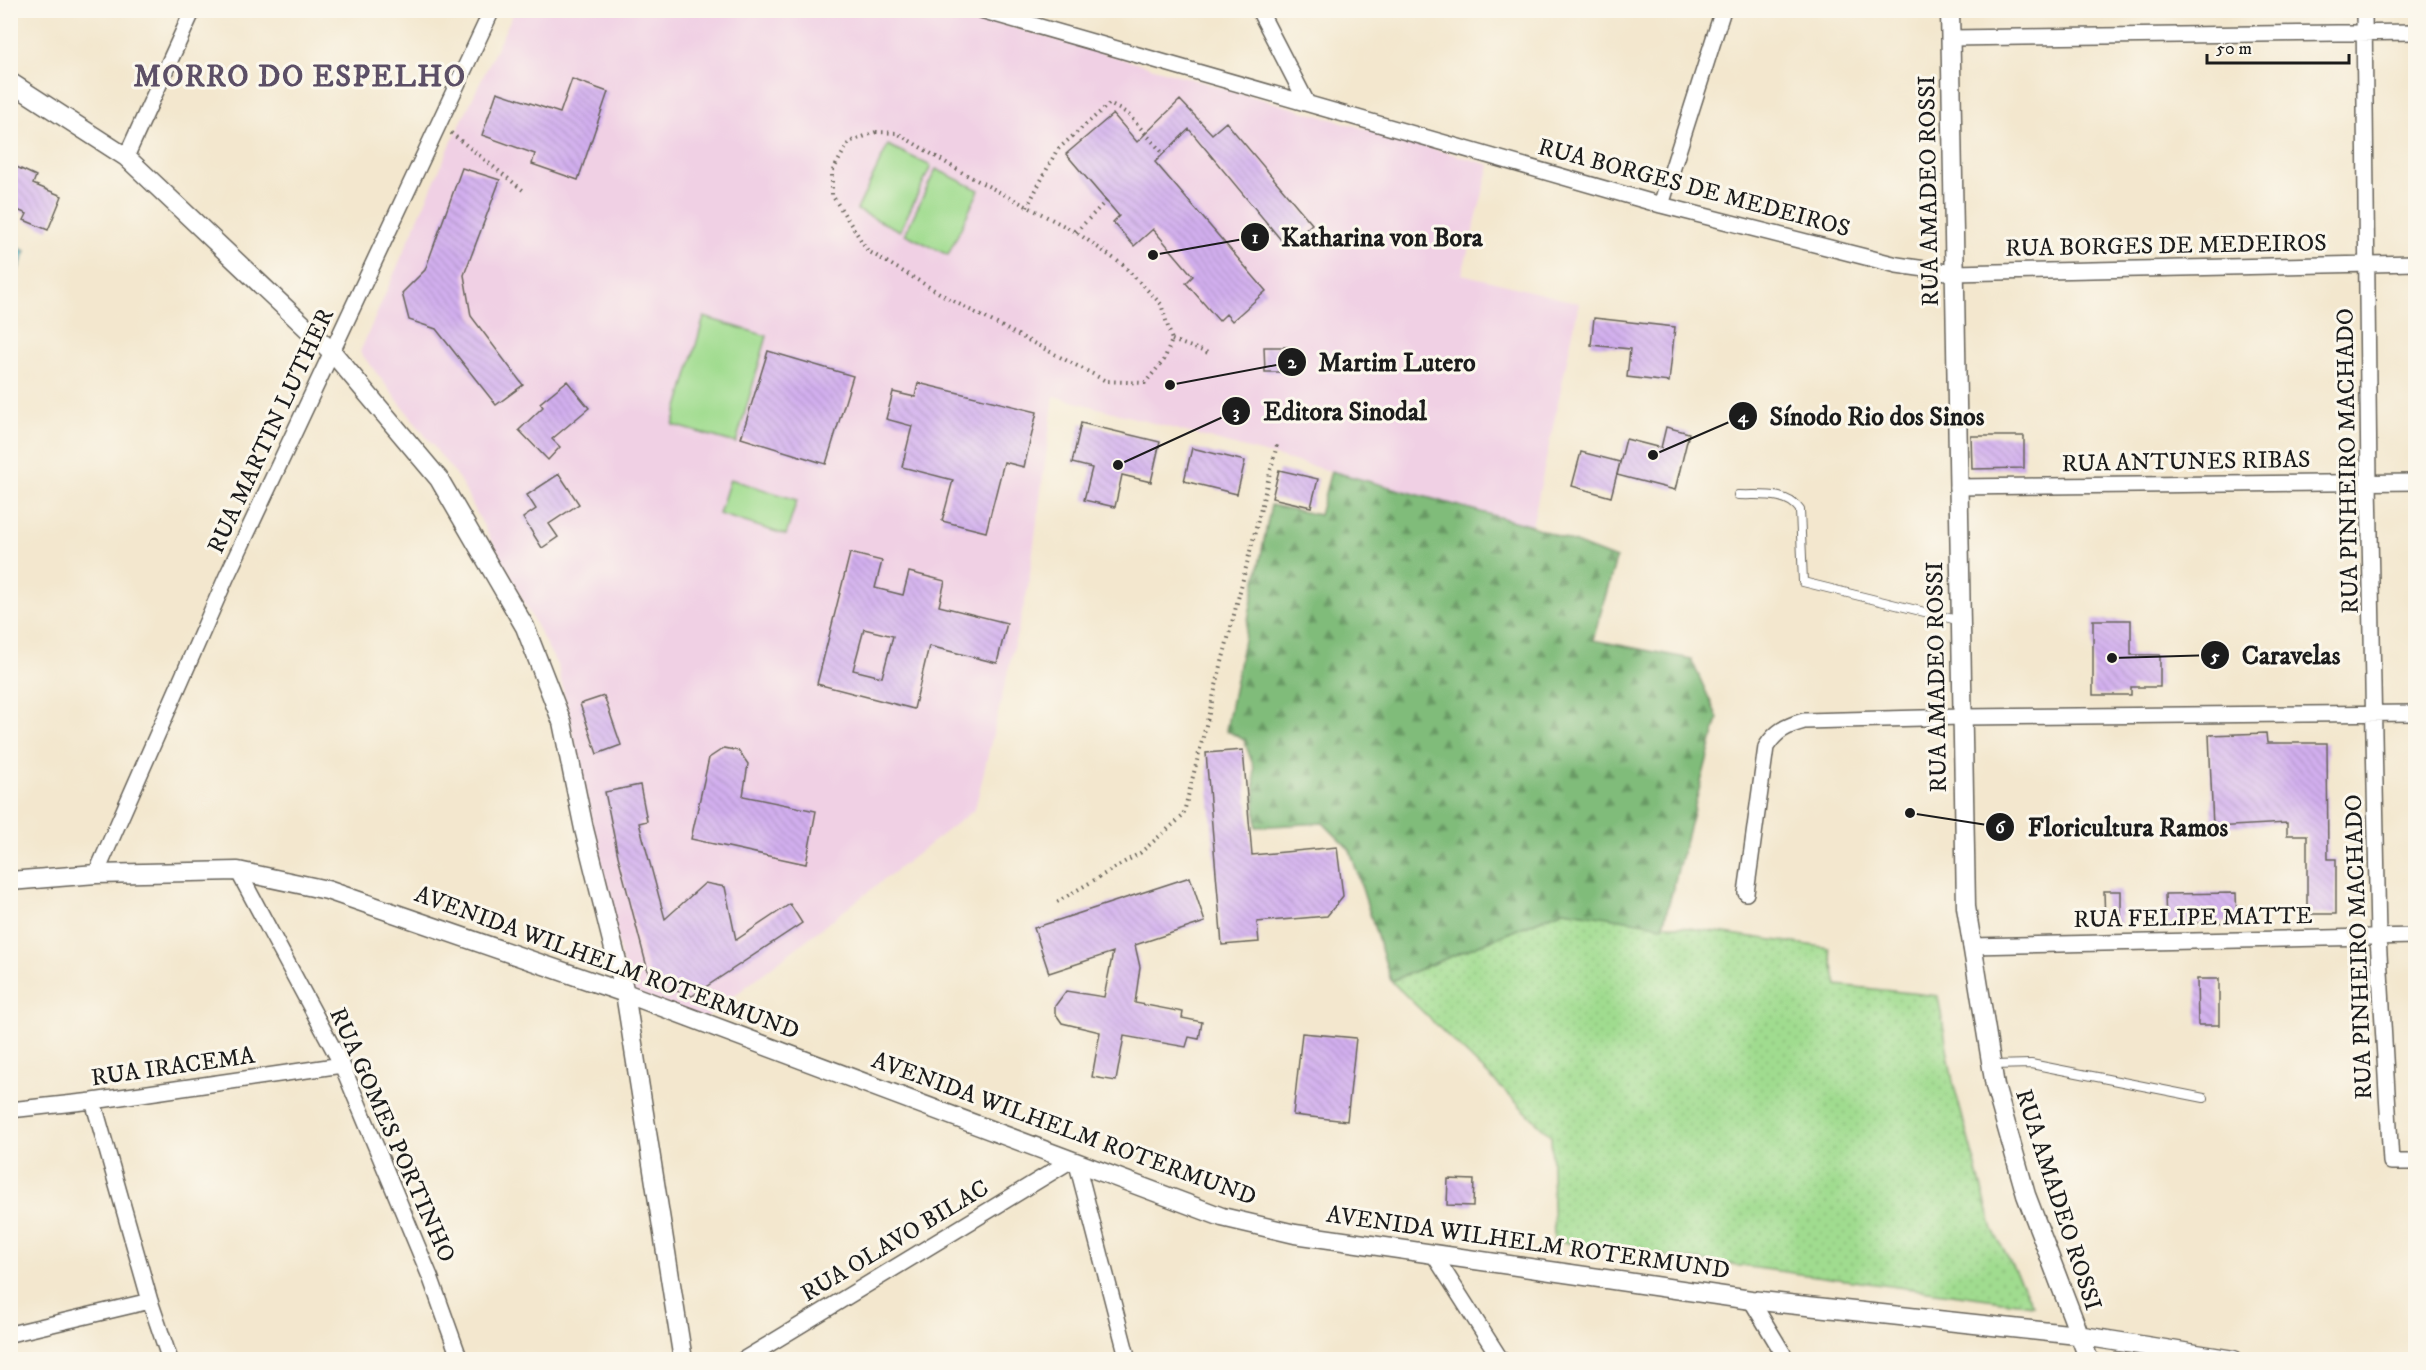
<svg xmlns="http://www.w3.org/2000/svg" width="2426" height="1370" viewBox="0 0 2426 1370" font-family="'IM FELL DW Pica',serif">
<defs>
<pattern id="grass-dots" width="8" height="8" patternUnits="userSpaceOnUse" patternTransform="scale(1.5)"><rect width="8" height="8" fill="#a0dc8f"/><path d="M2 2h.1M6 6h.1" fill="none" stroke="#89bc7b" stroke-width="1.8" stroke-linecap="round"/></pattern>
<pattern id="forest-firs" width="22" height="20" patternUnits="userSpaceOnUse" patternTransform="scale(1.5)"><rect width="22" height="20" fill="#80bc7a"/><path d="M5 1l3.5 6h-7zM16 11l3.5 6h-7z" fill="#689863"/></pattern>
<pattern id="building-back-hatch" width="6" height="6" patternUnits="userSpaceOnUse" patternTransform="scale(1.5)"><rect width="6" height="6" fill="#d2afee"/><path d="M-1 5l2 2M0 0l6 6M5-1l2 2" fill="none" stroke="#b496cc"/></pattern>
</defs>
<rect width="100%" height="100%" fill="#fbf7ec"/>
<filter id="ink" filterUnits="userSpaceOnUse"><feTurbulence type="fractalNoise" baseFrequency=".0167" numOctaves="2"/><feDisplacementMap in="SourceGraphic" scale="12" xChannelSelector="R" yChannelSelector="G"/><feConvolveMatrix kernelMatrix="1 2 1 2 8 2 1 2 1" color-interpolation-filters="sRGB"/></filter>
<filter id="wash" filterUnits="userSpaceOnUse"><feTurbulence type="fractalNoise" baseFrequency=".008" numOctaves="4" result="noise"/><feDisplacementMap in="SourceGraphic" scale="24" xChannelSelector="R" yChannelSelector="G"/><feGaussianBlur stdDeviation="1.35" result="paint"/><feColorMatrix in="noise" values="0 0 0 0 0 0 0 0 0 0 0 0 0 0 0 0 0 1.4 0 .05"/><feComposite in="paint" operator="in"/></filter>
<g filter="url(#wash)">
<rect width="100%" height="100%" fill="#f3e7ce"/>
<path fill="#f0d0e4" d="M515,10l442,1 533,154 -28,109 117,29 -47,223 -478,-130 -26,192 -53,221 -272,211 -75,-30 -70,-323 -99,-188 -99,-127 92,-211z"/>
<path fill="url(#grass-dots)" stroke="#5e7c56" stroke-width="1.5" d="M1564,910l265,38 8,37 101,11 15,86 40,148 40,75 -479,-64 -3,-105 -160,-155z"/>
<path fill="url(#forest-firs)" stroke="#4e6c4b" stroke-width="1.5" d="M1331,471l201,55 84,33 -23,81 98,19 27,59 -55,208 -99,-16 -173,71 -41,-131 -27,-27 -67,4 -2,-59 -10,-28 -18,-10 45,-225 48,10z"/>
<path fill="#a0dc8f" stroke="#5e7c56" stroke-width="1.5" d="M888,145l43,21 -31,65 -43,-21z
M936,169l43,21 -31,65 -43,-21z
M704,317l63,19 -31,107 -63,-18z
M730,479l67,21 -11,35 -67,-21z"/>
<path fill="#49b6c5" stroke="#326970" stroke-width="1.5" d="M11,245l15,6 -15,36z"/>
<g id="blocks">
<path fill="url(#building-back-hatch)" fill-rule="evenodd" d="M572,79l36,13 -30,88 -46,-16 3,-10 -53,-19 15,-43 63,21z
M1180,100l32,34 14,-12 86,102 -26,22 -97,-117 -34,33 111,129 -34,30 -6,-7 -7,7 -33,-38 7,-7 -40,-47 -19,17 -21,-24 6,-6 -53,-62 47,-40 24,28z
M10,164l26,12 -3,8 29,12 -14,34 -24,-10 3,-6 -17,-7z
M462,168l38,12 -36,95 7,41 52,69 -27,20 -60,-76 -27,-9 -7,-27 23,-23z
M1594,318l81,9 -6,55 -42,-5 3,-28 -39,-4z
M1264,347h26v25h-25z
M768,351l85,25 -27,88 -85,-26z
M567,381l22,27 -37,31 8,8 -12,13 -29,-30 24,-23 -3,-4z
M918,383l119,29 -13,55 -20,-5 -18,70 -44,-11 11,-41 -51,-13 10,-41 -26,-7 7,-27 22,5z
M1081,423l79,19 -9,40 -29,-7 -7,32 -31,-7 8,-32 -20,-5z
M1666,427l23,6 -14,57 -58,-15 9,-36 35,9z
M1971,436h53v32l-52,1z
M1192,448l53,13 -8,33 -53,-13z
M1581,452l39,10 -9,35 -39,-11z
M1279,470l39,9 -7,28 -39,-9z
M559,474l20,30 -30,20 9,13 -16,11 -19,-30 13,-9 -9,-14z
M850,553l32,8 -7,27 28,7 6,-23 36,9 -6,25 68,17 -10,40 -68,-17 -15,63 -97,-25zM864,629l29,7 -11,41 -29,-7z
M2093,620h38v35h29v32h-29v8h-38z
M604,696l17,49 -24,9 -17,-50z
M2266,733l1,10h60l1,116h8v55h-29v-79h-20v-12l-74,4 -4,-92z
M724,748l15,3 9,13 -5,32 73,15 -10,53 -115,-25 18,-81z
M1243,750l9,105 85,-8 6,49 -16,20 -70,6 2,20 -37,3 -16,-192z
M640,785l7,36 -8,2 26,96 40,-36 20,4 11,53 54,-36 12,19 -110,73 -41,-13 -33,-127 -13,-64z
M1190,877l15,45 -70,23 5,22 -5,36 48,9 -1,6 20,4 -3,17 -10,-2 -3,10 -62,-11 -8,45 -24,-4 8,-45 -38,-9 -7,-10v-7l11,-15 38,6 9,-45 -64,21 -15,-45z
M2104,891h17v34l-16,-1z
M2236,893l1,29 -71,2 -1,-30z
M2197,979h22v46h-21z
M1302,1033l54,5 -9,83 -54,-6z
M1448,1179l26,1 -1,26 -26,-1z"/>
</g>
</g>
<g filter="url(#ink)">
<use href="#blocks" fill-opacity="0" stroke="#67635a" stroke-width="1.5"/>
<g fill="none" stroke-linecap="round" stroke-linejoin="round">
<g stroke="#67635a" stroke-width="10">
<path id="service" d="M1738,495c22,1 49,-4 62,15l3,72 158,39
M1993,1065l38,-1 173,34"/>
</g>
<g stroke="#67635a" stroke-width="18">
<path id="minor" d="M981,10l680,195 236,60 57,8 462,-10
M1259,10l48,93
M2364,10l5,473 9,454 13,225h25
M1950,38l466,-6
M126,157l67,-147
M1661,205l62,-195
M1957,487l459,-5
M238,871l104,194 89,214 29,81
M96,874l130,-296 266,-568
M1746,893l20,-146c10,-16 20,-21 38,-26l158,-4 454,-4
M1971,946l445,-10
M93,1101l57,200 20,59
M10,1110l83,-9 249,-36
M1077,1164l51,196
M1434,1255l67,105
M1751,1300l36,60
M10,1334l140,-33
M743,1360l327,-199"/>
</g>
<g stroke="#67635a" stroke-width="21">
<path id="tertiary" d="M1950,10l16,897 29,179 31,109 63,165
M10,82l116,75 207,196 106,126 86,148 37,95 22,107 41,164 58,367
M10,881l86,-7 142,-3 89,19 298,103 597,224 73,17 456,66 326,35 157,25"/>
</g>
<path stroke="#67635a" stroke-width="4" stroke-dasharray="1.5 4.5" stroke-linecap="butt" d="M876,132l21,1 66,40 113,59 47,33 38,39 11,36 -8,20 -19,23 -39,-2 -153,-80 -85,-50 -36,-56v-23l17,-30z
M451,133l73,58
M1027,207l30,-57 52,-46 18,9 35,39
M1076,232l30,-31
M1172,340l39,14
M1057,902l83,-49 43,-37 94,-371"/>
<use href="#service" stroke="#fff" stroke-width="8"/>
<use href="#minor" stroke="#fff" stroke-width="15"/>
<use href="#tertiary" stroke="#fff" stroke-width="18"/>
</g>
</g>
<g text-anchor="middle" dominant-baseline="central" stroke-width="6" stroke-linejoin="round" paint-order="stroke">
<g font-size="24" fill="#1c1c1c" stroke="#fbf7ec">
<text transform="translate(1694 188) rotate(15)">RUA BORGES DE MEDEIROS</text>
<text transform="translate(1929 191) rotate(-91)">RUA AMADEO ROSSI</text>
<text transform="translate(2166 246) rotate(-1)">RUA BORGES DE MEDEIROS</text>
<text transform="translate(271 431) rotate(-65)">RUA MARTIN LUTHER</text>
<text transform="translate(2348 461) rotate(-91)">RUA PINHEIRO MACHADO</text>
<text transform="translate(2186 462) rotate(-1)">RUA ANTUNES RIBAS</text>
<text transform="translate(1937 677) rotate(-91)">RUA AMADEO ROSSI</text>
<text transform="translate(2193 918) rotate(-1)">RUA FELIPE MATTE</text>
<text transform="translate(2359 947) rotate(-92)">RUA PINHEIRO MACHADO</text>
<text transform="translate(607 963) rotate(20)">AVENIDA WILHELM ROTERMUND</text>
<text transform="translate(173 1067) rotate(-8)">RUA IRACEMA</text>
<text transform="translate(1064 1129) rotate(20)">AVENIDA WILHELM ROTERMUND</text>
<text transform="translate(392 1135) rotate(66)">RUA GOMES PORTINHO</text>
<text transform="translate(2058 1200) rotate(72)">RUA AMADEO ROSSI</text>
<text transform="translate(895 1241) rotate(-31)">RUA OLAVO BILAC</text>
<text transform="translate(1528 1243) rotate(8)">AVENIDA WILHELM ROTERMUND</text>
</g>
<g font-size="30" font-weight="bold" letter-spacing="1.5" fill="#5c4f66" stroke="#fbf7ec">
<text x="300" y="77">MORRO DO ESPELHO</text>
</g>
</g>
<path fill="none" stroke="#1c1c1c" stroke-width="2" d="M1153 255L1255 237M1170 385L1292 362M1118 465L1236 411M1653 455L1743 416M2112 658L2215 655M1910 813L2000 827"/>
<g fill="#1c1c1c" stroke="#fbf7ec" stroke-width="2">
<circle cx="1153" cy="255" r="6"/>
<circle cx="1170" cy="385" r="6"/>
<circle cx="1118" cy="465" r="6"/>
<circle cx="1653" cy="455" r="6"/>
<circle cx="2112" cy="658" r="6"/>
<circle cx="1910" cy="813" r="6"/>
<circle cx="1255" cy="237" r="15"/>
<circle cx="1292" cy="362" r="15"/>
<circle cx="1236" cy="411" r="15"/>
<circle cx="1743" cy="416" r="15"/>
<circle cx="2215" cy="655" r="15"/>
<circle cx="2000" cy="827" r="15"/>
</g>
<g font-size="18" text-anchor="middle" font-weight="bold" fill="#fff">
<text x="1255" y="243">1</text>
<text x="1292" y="368">2</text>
<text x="1236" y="418">3</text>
<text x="1743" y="422">4</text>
<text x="2215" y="662">5</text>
<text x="2000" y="833">6</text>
</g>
<g font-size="26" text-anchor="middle" font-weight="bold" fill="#1c1c1c" stroke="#fbf7ec" stroke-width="6" stroke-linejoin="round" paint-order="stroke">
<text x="1382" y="246">Katharina von Bora</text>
<text x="1397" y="371">Martim Lutero</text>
<text x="1345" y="420">Editora Sinodal</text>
<text x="1877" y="425">Sínodo Rio dos Sinos</text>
<text x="2291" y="664">Caravelas</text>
<text x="2128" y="836">Floricultura Ramos</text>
</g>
<rect width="2426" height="1370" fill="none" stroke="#fbf7ec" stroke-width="36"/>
<path d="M2207 54v9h142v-9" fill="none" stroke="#1c1c1c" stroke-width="3"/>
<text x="2216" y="54" font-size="18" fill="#1c1c1c" stroke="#fbf7ec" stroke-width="4.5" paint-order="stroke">50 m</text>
</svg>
